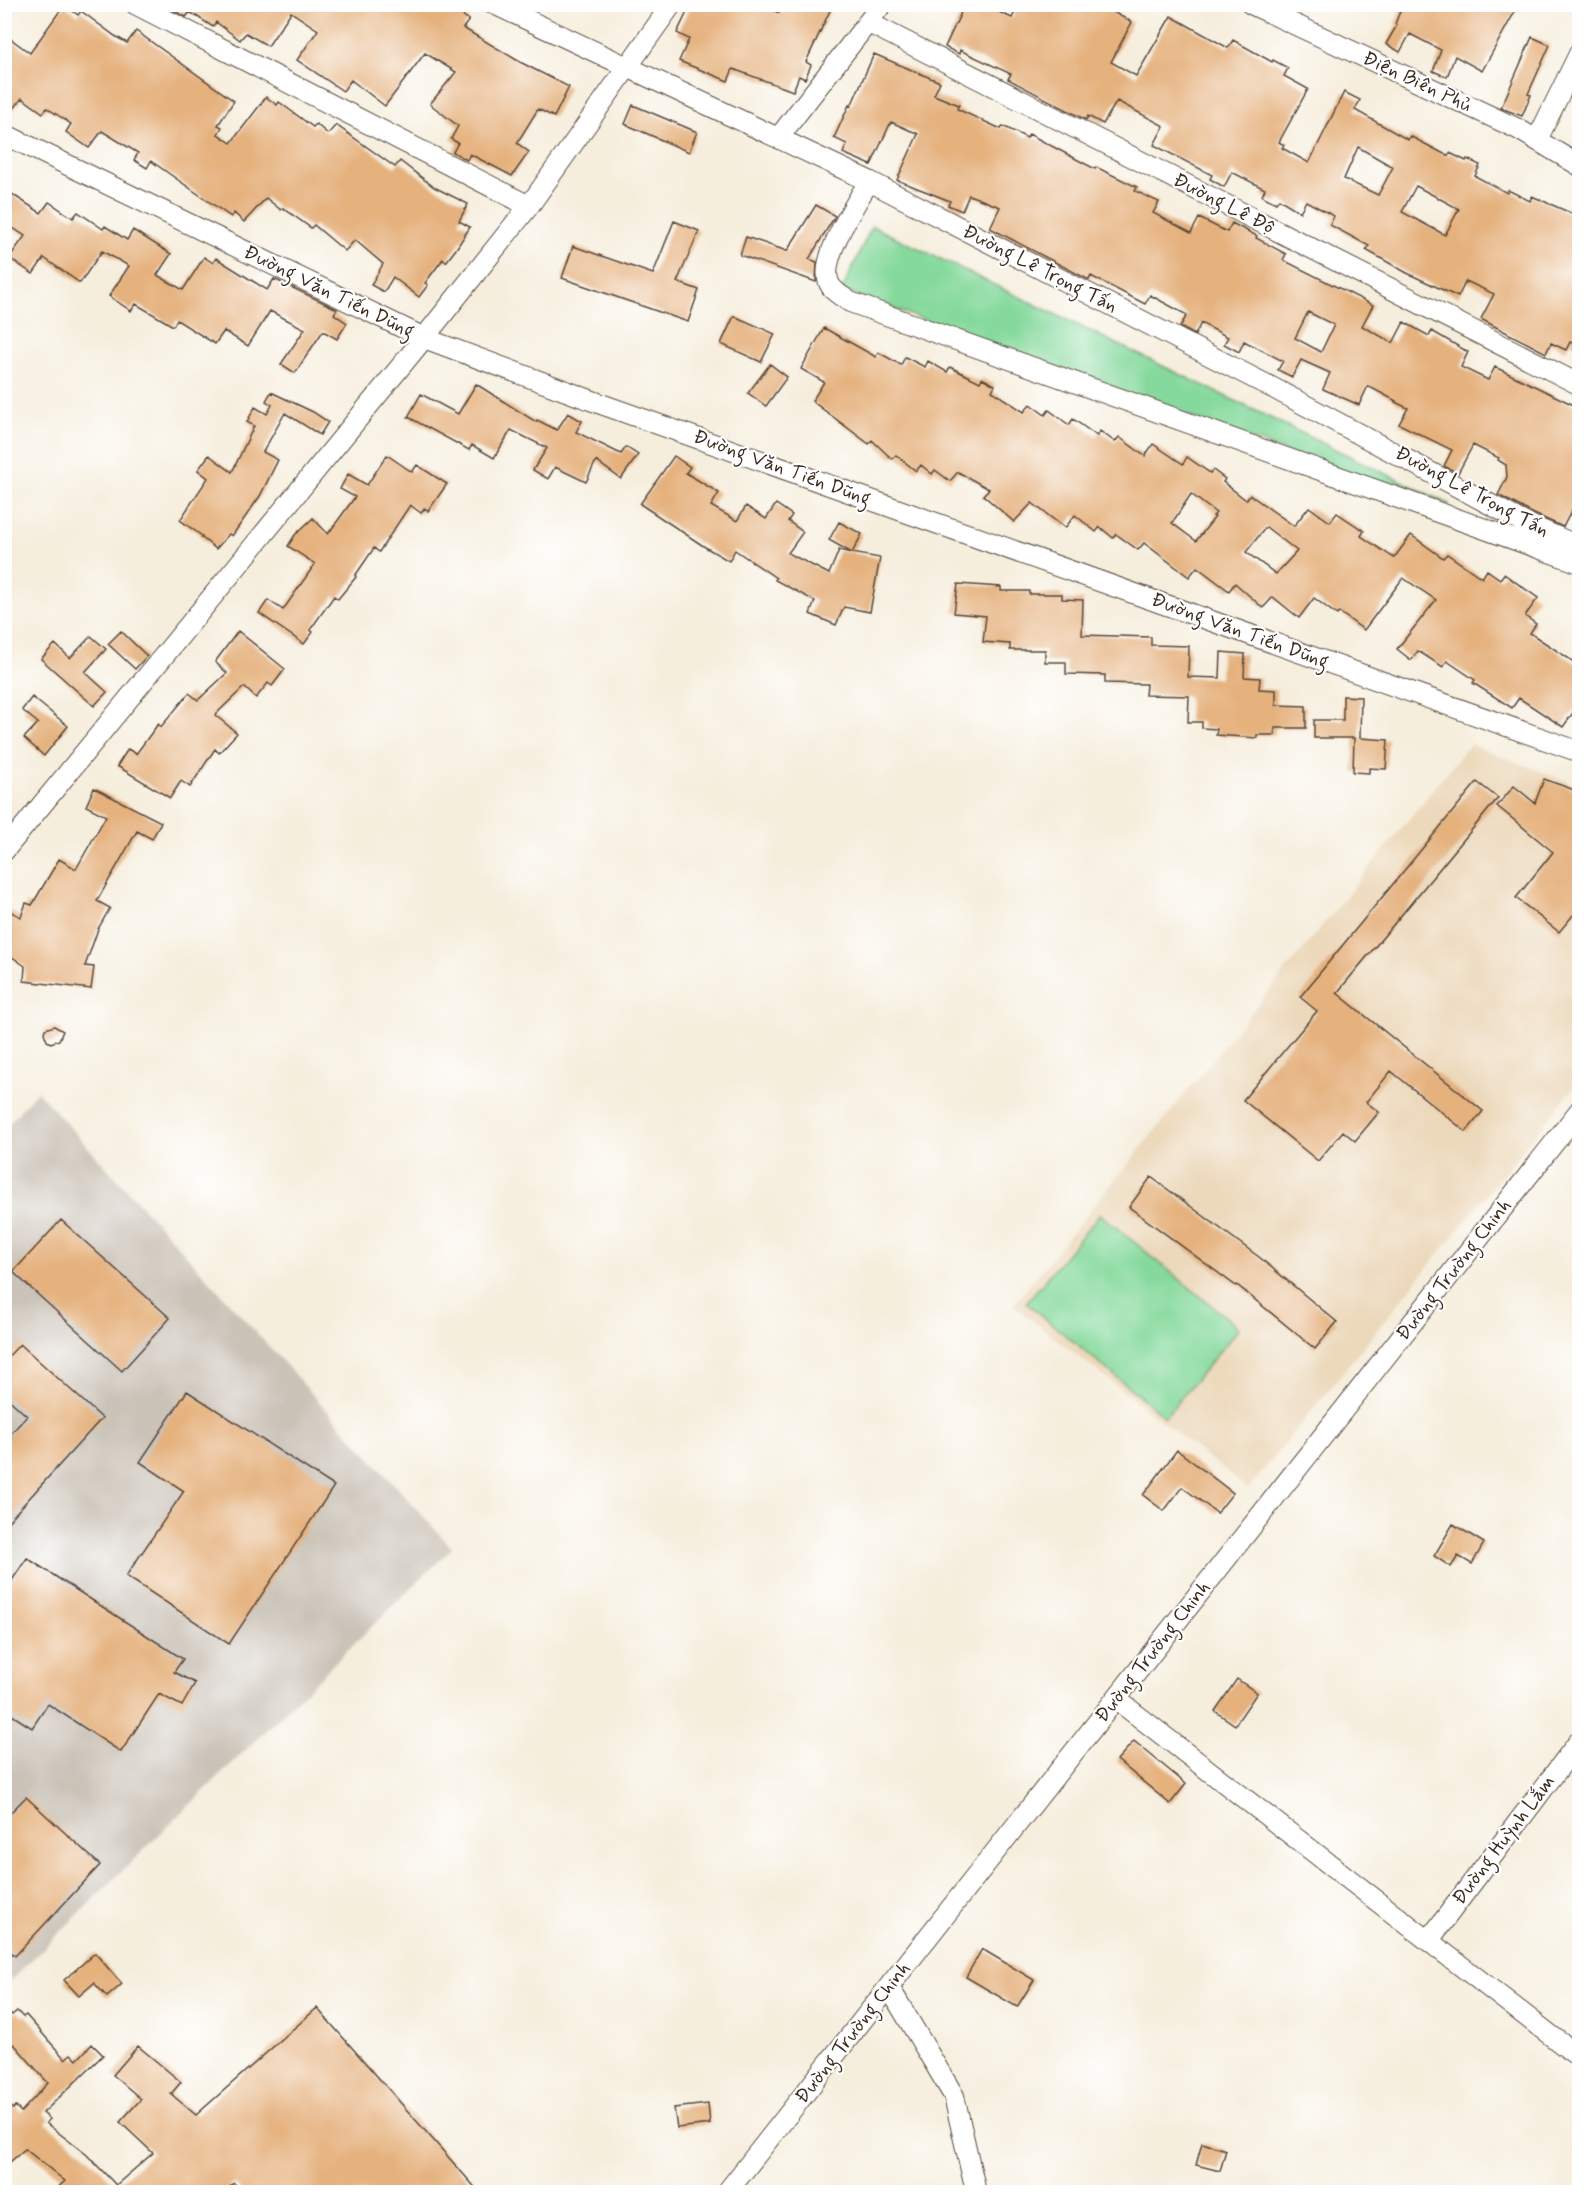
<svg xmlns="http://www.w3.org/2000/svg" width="1584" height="2197" viewBox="0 0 1584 2197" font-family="Mynerve,sans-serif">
<rect width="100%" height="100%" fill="#fff"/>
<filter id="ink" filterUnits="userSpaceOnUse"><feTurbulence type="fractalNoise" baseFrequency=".0167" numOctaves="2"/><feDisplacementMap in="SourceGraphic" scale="12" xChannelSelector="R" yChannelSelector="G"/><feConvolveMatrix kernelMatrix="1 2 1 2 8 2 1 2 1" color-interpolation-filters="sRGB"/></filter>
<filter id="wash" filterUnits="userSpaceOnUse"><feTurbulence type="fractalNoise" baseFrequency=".008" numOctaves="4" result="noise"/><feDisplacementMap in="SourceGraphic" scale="24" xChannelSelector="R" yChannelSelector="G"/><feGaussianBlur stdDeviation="1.35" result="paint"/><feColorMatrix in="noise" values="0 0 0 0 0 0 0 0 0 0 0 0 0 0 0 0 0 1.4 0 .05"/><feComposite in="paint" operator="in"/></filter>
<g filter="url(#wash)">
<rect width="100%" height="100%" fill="#f6eedd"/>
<path fill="#ecd8ba" d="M1470,744l109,42v295l-331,408 -235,-184z"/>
<path fill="#cbc3b8" d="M37,1091l415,457 -441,432 -6,-6 -1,-845z"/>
<path fill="#85d99c" stroke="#60825d" stroke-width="1.5" d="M872,226l577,278 -4,6 -603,-220z
M1100,1214l139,114 -74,89 -139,-114z"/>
<g id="blocks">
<path fill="#e5b17d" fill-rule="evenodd" d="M177,4h249l11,8 6,-8h4l22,16 -6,8 57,34 49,25 -15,30 -16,-8 -21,34 12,9 -17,24 -42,-22 -3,6 -14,-8 5,-9 -7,-4 7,-13 -28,-22 26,-32 -31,-19 -40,53 -34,-26 -8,11 -46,-31 21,-30 -27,-18 -23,34 -22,-13 -6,7 -24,-18 -3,5 -23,-15 -4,5 -13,-7z
M691,4h69l19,9 4,-9h9l15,8 3,-8h23l-27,58 5,3 -6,14 -6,-3 -6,15 -60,-22 -5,12 -49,-20 10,-22 -12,-6z
M965,4h16l31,14 7,-14h79l34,18 -21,40 25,14 35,-60 57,32 5,-8 39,22 1,-2 15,8 -4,8 24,13 -29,53 5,3 -2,3 27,15 35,-71 16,8 -5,10 53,30 2,-4 38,20 2,-3 16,8 1,-2 13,6 -5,11 32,17 1,-3 22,11 2,-5 48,21v130l-10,-5 -4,8 -15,-7 -5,10 -52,-27 -13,-7 13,-25 -28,-13 -8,16 -51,-24 -41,-23 3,-4 -39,-21 4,-9 -28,-15 -6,11 -21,-13 -3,4 -14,-7 3,-7 -33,-17 -8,15 -14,-8 2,-4 -58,-30 10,-19 -47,-25 -14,23 -15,-8 -2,4 -78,-41 3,-5 -51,-24 -1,4 -14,-7zM1358,147l35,20 -15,28 -34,-16zM1416,186l43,23 -14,26 -43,-23z
M1403,4h116l-37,67 -27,-15 -8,21 -14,-6 8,-21 -31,-16 -10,18 -14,-8 11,-19 -2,-1z
M64,5l14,10 3,-4 34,25 12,7 9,-12 98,70 -16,24 4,2 -4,7 13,9 35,-46 11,8 2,-3 34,25 3,-3 12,10 8,-9 59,42 5,-6 34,26 34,17 -9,17 11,6 -14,22 -10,13 -3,-3 -18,24 3,2 -9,12 -26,-20 -9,15 -13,-7 12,-21 -28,-24 -10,11 -31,-26 -3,3 -28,-20 -2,2 -15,-12 -22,24 -10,-9 -3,4 -80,-56 -4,7 -13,-8 4,-7 -36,-22 -13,17 -23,-16 5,-8 -24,-16 -4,5 -21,-15 -18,24v-88l26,19z
M1532,37l18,8 -22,49 3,1 -9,21 -21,-8z
M874,54l66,28 -6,13 25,10 -2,4 44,20 2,-3 24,12 2,-4 66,35 1,-2 41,20 -2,4 24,11 -6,11 38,20 8,-15 28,14 5,-9 25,13 -1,2 30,16 -3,6 90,45 -11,21 31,17 11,-21 25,14 3,-5 36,21 -7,15 27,13 7,-13 85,41v101l-6,-3 -11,21 -31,-14 -34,-18 9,-18 -1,-12 -8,-5 1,-2 -26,-13 -15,28 -14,-7 8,-16 -53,-26 9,-16 -13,-6 1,-1 -28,-15 -9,19 -36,-16 7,-16 -29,-13 -9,17 -14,-7 5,-9 -39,-20 -5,11 -15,-8 4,-7 -27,-14 -6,12 -15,-8 7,-12 -37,-20 -5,9 -54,-28 -2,4 -99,-52 10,-21 -31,-12 -7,16 -14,-6 2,-4 -53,-21 21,-46 -27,-12 -20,43 -28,-12 4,-9 -13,-6 15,-33 2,1zM1308,312l26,13 -13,27 -26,-14z
M633,105l64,27 -8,20 -64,-28z
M4,189l37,24 8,-11 24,16 5,-6 25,17 2,-3 22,14 6,-10 38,24 -14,21 26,15 21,-33 9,6 3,-5 51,32 7,-11 63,30 -3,5 13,9 -10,16 -14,-8 -28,42 -14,-9 24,-35 -35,-18 -22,35 -24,-15 -9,13 -38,-24 -4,6 -37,-22 -5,7 -22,-15 20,-30 -27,-15 -22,32 -36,-25 -11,16 -24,-16 16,-22 -21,-14z
M816,205l19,11 -26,43 8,3 -1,20 -76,-27 6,-18 41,14z
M674,221l25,10 -22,51 22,8 -11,32 -126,-44 11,-32 80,28z
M734,316l41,18 -14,28 -40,-18z
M824,328l52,29 2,-5 23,13 4,-8 20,10 3,-6 19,11 3,-5 30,15 2,-4 13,7 -3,6 32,21 6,-8 15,11 4,-5 20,15 4,-6 24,17 3,-5 15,11 4,-5 26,19 8,-12 30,20 4,-7 23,16 3,-3 12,9 -2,3 23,18 4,-5 44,31 15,-19 21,15 7,-9 27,18 -3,5 33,22 17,-23 32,23 4,-4 35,24 5,-8 13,9 4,-5 34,24 -13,18 11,8 -6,9 50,33v37l-17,24 -44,-29 -7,10 -39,-25 2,-3 -28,-19 -4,6 -25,-16 -7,9 -14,-11 39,-49 -33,-22 -39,52 -25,-18 -2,3 -23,-17 -15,20 -26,-21 -10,11 -28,-25 -6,8 -32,-24 -8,10 -45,-34 -6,7 -22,-16 -3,4 -13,-11 -4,5 -21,-17 -10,13 -33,-25 -18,19 -31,-27 6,-6 -31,-17 -8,9 -15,-11 -3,4 -11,-9 -5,6 -20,-16 -4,4 -20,-19 -3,4 -57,-43 12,-19 -23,-13zM1191,494l25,19 -3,3 2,1 -19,24 -24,-18zM1266,527l31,24 -21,23 -30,-22z
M770,364l17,13 -21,29 -18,-13z
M476,384l60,38 1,-2 20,10 11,-17 14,8 -6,11 45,22 5,-7 12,8 -17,24 -25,-18 -10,21 -31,-15 -7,12 -15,-9 14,-22 -36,-18 -17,28 -22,-13 -3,5 -61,-33 13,-23 37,20z
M271,392l42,20 15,10 -8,13 -35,-22 -22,39 15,8 -18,36 -28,40 -3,-2 -13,15 -15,-12 1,-1 -22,-16 28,-42 -10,-8 11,-15 23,17 22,-46 -7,-4 8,-15 12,7 5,-9 -6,-4z
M387,455l25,17 5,-7 30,19 -19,27 -3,-3 -4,5 -11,-8 -31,47 -5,-4 -19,28 1,1 -18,22 -4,-3 -24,34 3,2 -9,12 -45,-31 9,-13 15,10 32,-46 -27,-18 7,-11 18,-17 15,16 27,-37 -15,-8 8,-15 19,11z
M674,456l16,11 -4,6 33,20 -8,13 26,15 9,-15 20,13 10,-15 16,11 -4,6 15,11 -15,21 41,21 10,-24 13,3 -23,-13 10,-18 23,12 -10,19 28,5 -10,54 -26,-5 -8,18 -26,-11 5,-13 -40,-21 1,-2 -41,-28 -6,11 -24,-14 -65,-43z
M958,584l43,3v4h28v3h33v5l21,1 -1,35 69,2v8l38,1 -1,31 32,1 1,-26 24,2 -1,23 16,1 -1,11 17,1v15l30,1v22h-31v7h-18v3l-41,-3 1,-6 -15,-1v-6h-14l1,-26 -44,-1 1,-11 -41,-1v-8l-39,-1v-12h-21v-12h-35v-6l-27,-2 3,-26 -32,-3z
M121,631l26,25 -12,13 -27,-25z
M238,631l47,38 -13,17 -4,-3 -12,15 -12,-11 -29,28 22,18 -18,20 -4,-4 -25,38 -9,-6 -11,17 -53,-32 11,-17 8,5 22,-30 3,3 28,-34 9,7 29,-27 -12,-11z
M91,636l15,13 -21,23 22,20 -13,14 -53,-47 14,-15 15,14z
M1343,696l18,1 -1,41 28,2 -2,29 -17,-1v5l-16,-1 1,-34h-40v-18h29z
M32,697l36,29 -24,30 -20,-18 14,-15 -16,-13z
M1544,779l36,13v115l-21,25 -43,-34 37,-46 -56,-46 17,-20 21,17z
M1477,782l21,16 -161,195 146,118 -17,21 -75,-61 -25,31 13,10 -24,29 -12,-10 -25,30 -75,-61 74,-89 -17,-14z
M94,788l67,34 -9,17 -15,-8 -40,70 13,7 -12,21 -13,37 9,1 -3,22 -67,-8 1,-15 -21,-15v-43l17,9 5,-14 6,2 27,-46 17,10 30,-53 -20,-10z
M54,1026l9,5 -4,9 -8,3 -4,-2 -3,-8 1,-4z
M1151,1177l108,80 78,65 -22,27 -78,-64 -1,1 -107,-79z
M61,1220l109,98 -48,53 -109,-99z
M20,1344l82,74 -98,108v-85l23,-25 -23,-21v-34z
M187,1391l147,95 -105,158 -103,-68 58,-85 -44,-29z
M1177,1450l56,43 -16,20 -35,-26 -18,24 -21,-16z
M1453,1524l31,19 -12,21 -14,-8 -7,11 -17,-11z
M27,1558l156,101 -9,13 21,11 -13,23 -23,-12 -38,58 -73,-48 -16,24 -28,-18v-118z
M1237,1679l20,14 -22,32 -20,-14z
M1134,1741l52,43 -16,20 -53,-44z
M26,1797l74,68 -85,91 -11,-10v-127z
M982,1949l52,31 -17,27 -51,-30z
M95,1953l27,31 -15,13 -13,-14 -15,13 -15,-16z
M4,2007l8,8 5,-4 6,6 3,-2 39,44 6,-5 6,6 15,-16 11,11 -60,58 7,6 -4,4 41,32 29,30 37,-32 -33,-31 21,-23 -28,-24 25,-29 43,36 -10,12 25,21 121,-107 163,185h-237l-9,-10 -11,10h-171l13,-12 -40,-32 -21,18v-66l9,8 2,-3 6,6 27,-29 -34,-39 -10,8z
M708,2104l2,20 -33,4 -3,-20z
M1202,2143l24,7 -6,21 -24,-6z"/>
</g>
</g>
<g filter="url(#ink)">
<use href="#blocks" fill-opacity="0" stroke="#57473b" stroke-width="1.5"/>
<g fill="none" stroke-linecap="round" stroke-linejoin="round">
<g stroke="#57473b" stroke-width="22">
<path id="street" d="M135,4l394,202
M494,4l375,177 406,208 250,134 55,24
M1251,4l267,125 62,37
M869,23l711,362
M4,134l420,204 177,66 979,348
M779,137l103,-133
M1537,140l43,-88
M869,181c-13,23 -50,77 -40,102 4,9 13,13 21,19l730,261
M4,851l420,-513 105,-132 143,-202
M1116,1699l464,359
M1429,1940l151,-200
M889,1987l65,109 22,96
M727,2192l853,-1082"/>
</g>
<use href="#street" stroke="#fff" stroke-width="20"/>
</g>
</g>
<g text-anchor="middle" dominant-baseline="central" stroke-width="4.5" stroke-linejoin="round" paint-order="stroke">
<g font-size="20" fill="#3b2a1e" stroke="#fff">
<text transform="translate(1417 82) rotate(25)">Điện Biên Phủ</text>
<text transform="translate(1224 204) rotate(27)">Đường Lê Độ</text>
<text transform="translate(1040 269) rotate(27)">Đường Lê Trọng Tấn</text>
<text transform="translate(329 292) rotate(26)">Đường Văn Tiến Dũng</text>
<text transform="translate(782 468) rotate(20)">Đường Văn Tiến Dũng</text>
<text transform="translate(1472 492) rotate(28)">Đường Lê Trọng Tấn</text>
<text transform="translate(1240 631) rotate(20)">Đường Văn Tiến Dũng</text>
<text transform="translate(1454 1270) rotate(-52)">Đường Trường Chinh</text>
<text transform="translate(1153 1652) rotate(-52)">Đường Trường Chinh</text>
<text transform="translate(1504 1840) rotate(-53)">Đường Huỳnh Lắm</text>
<text transform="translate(853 2033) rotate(-52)">Đường Trường Chinh</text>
</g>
</g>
<rect width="1584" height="2197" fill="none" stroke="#fff" stroke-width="24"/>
</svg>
